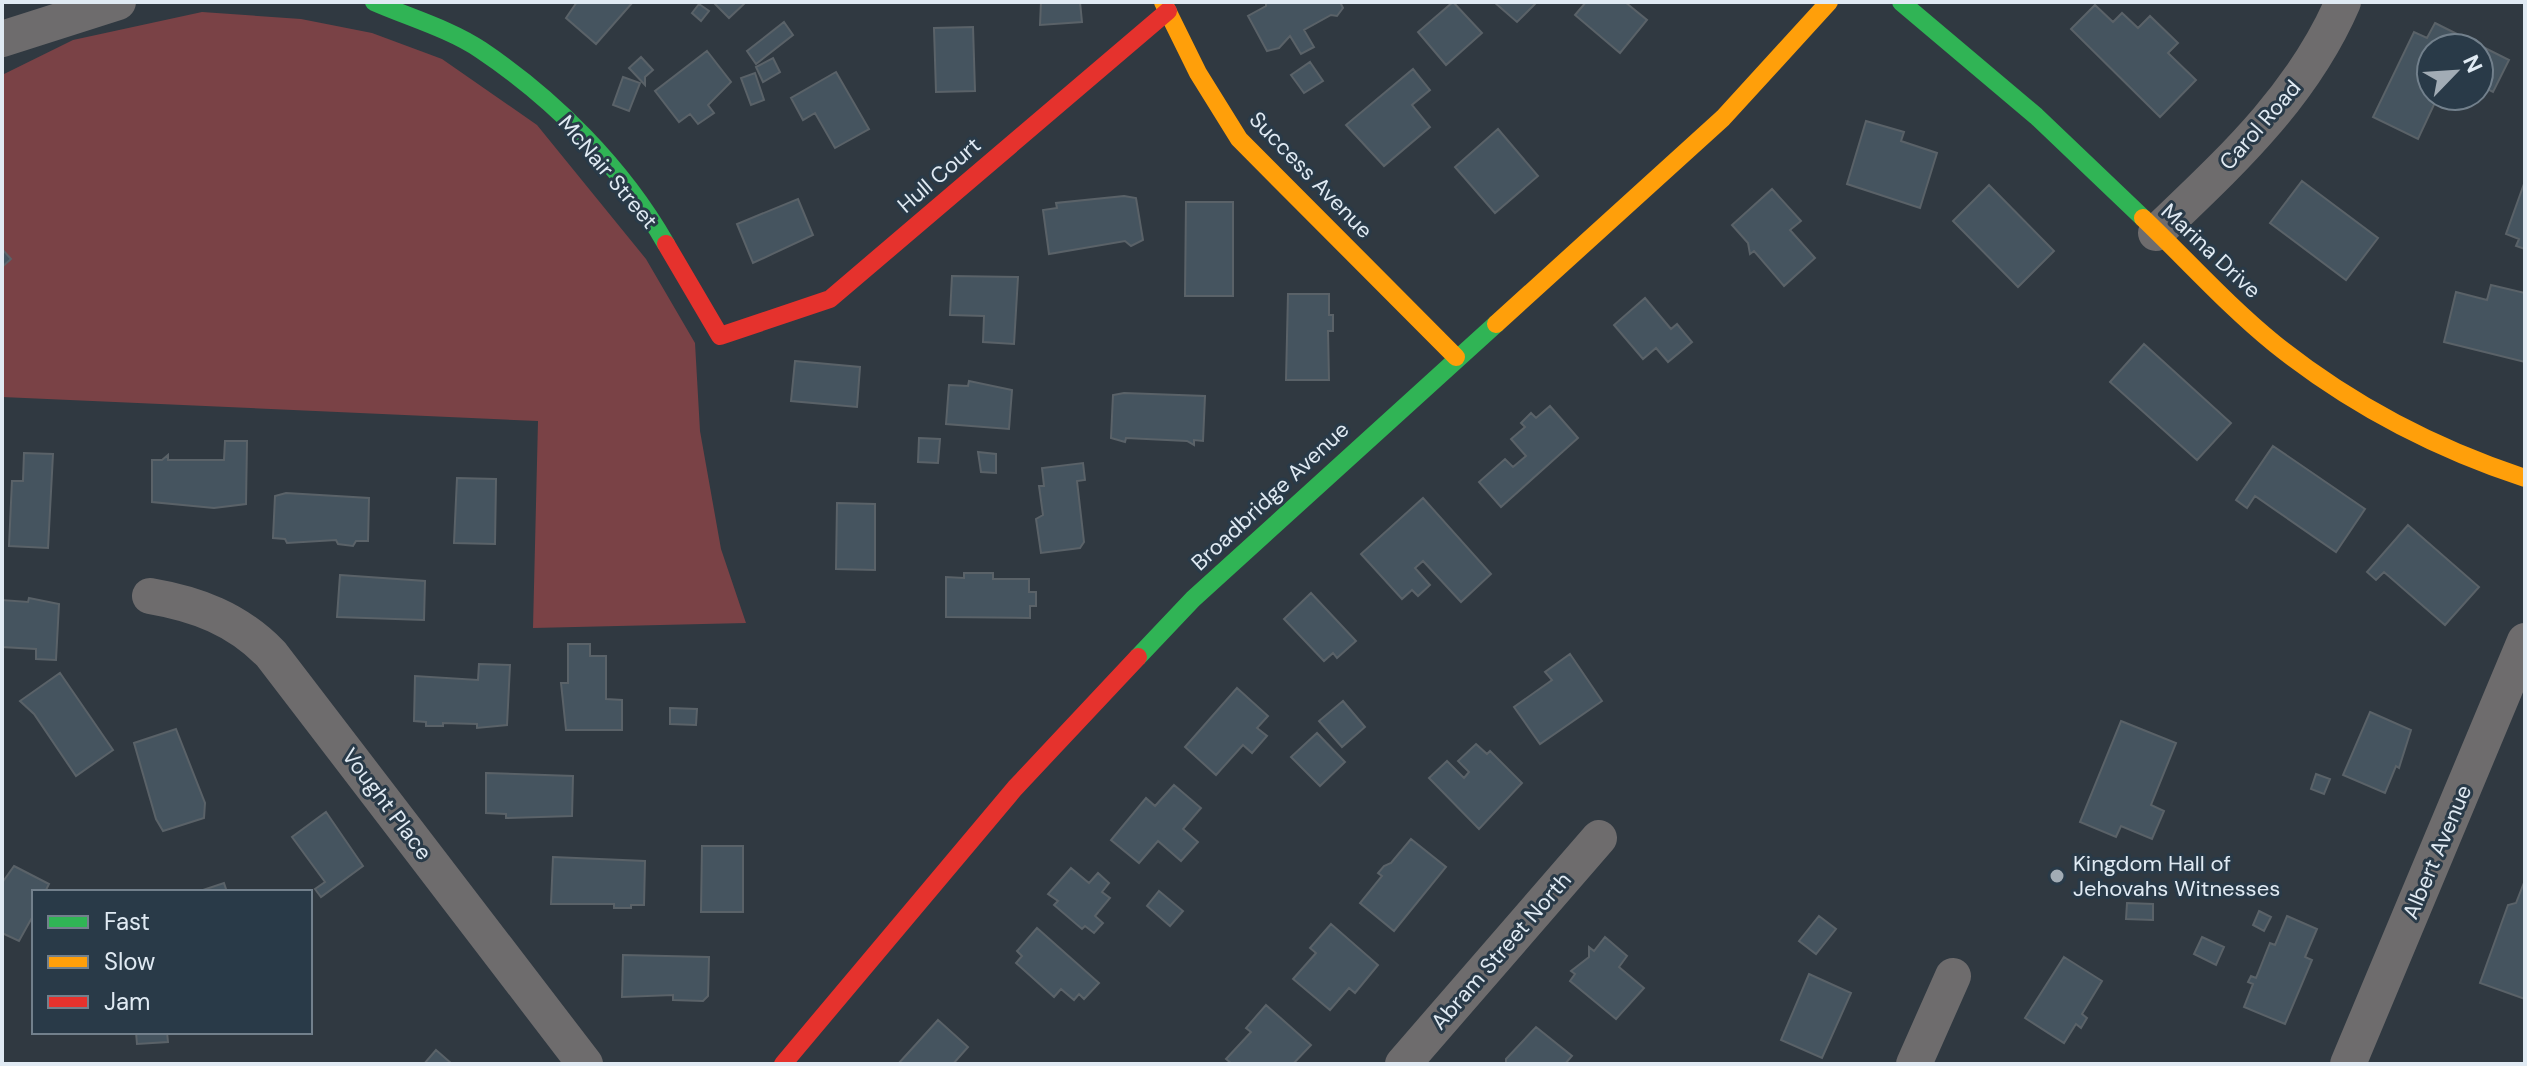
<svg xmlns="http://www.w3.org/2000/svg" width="2527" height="1066" viewBox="0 0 2527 1066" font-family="'DM Sans',sans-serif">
<rect width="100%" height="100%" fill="#303941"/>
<path fill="#7a4246" d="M202,12l99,7 71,14 70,26 95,66 109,134 49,84 5,88 21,118 25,74 -213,5 5,-207 -536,-24v-322l71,-35z"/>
<path fill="#45545f" stroke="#5a6268" stroke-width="2" d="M577,2h56l-37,42 -30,-26z
M713,2h33l-17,16z
M1041,2h39l2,20 -42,3z
M1266,2h74l3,6 -6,8 -6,-1 -27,15 10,17 -13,7 -11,-18 -11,12 -12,3 -19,-35 18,-10z
M1453,2l29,31 -36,32 -28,-33z
M1494,2h43l-20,20z
M1586,2h39l22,18 -27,33 -45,-38z
M699,4l10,7 -8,10 -9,-8z
M2095,5l18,17 9,-9 16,15 12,-12 28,27 -10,10 28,27 -36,37 -89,-88z
M784,22l9,13 -37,29 -9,-13z
M2435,23l74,37 -16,32 -14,-7v-29l4,-4 -4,4v-8h-48v48h7l-20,43 -45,-22 41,-85 13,6z
M2435,23l74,37 -16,32 -14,-7v-37h-48v48h7l-20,43 -45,-22 41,-85 13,6z
M973,27l2,64 -39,1 -2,-64z
M707,51l24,31 -23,23 6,8 -16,11 -8,-10 -11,8 -24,-31z
M641,57l12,13 -8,7v8l-16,-17z
M773,58l7,14 -17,10 -7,-15z
M1310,62l13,19 -19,12 -13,-18z
M1413,69l17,21 -18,15 18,22 -46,39 -38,-41z
M836,72l33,57 -34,19 -20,-35 -12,7 -12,-22z
M755,73l9,27 -13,5 -10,-27z
M623,77l17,6 -11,28 -16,-6z
M1866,121l38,11 -3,9 36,12 -17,55 -73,-24z
M1498,129l40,47 -43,37 -40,-46z
M2302,181l76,57 -32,42 -76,-57z
M2525,181v68l-9,-3 3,-7 -13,-5z
M1989,185l65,66 -36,36 -65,-66z
M1772,189l29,32 -11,9 25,28 -31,28 -30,-35 -4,3 -2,-11 -16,-18z
M1124,196l12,2 7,42 -12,6 -6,-5 -76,13 -6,-44 14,-2 -1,-5z
M798,199l15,36 -60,28 -16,-39z
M1186,202h47v94h-48z
M2,249l9,10 -9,8z
M952,276l66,1 -4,67 -31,-2 1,-26 -34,-1z
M2491,285l34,8v69l-81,-20 12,-50 31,8z
M1288,294h41v21h4v16h-5l1,49h-43z
M1645,298l26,31 6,-5 15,18 -24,20 -12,-14 -13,11 -29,-34z
M2144,344l87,79 -34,37 -87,-78z
M795,361l65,6 -3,40 -66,-6z
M969,381l43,9 -3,39 -63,-5 3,-39 19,1z
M1124,393l81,3 -2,45 -9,-1v5l-7,-4 -61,-3 -1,4 -14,-4 2,-43z
M1550,406l28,32 -77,69 -22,-25 26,-23 8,8 13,-11 -15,-17 14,-12 -4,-4 10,-10 5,5z
M919,438l21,1 -2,24 -20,-1z
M225,441h22l-1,63 -32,4 -62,-6v-42h10l6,-5v5h56z
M2273,446l92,63 -29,43 -81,-56 -8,12 -11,-8z
M978,452l18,2v19l-15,-1z
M24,453l29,1 -5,94 -39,-2 3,-65h11z
M1083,463l2,17 -8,1 7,61 -4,6 -39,5 -5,-34 7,-4 -4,-29h5l-2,-18z
M457,478l39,1 -1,65 -41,-1z
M286,493l83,5 -1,43h-12l-3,5 -15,-2 -2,-4 -49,3 -2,-4 -12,-1 2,-42z
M1423,498l68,76 -30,28 -38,-41 -8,7 15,17 -12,11 -6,-6 -10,9 -41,-45z
M837,503l38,1v66l-39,-1z
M2408,525l71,62 -34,38 -61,-53 -8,8 -9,-8z
M964,573h29v6h36v13h7v14h-6v12l-84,-1v-40l18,1z
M340,575l85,6 -1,39 -87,-3z
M1311,593l45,48 -19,17 -4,-5 -9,8 -40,-42z
M29,598l30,6 -3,56 -20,-1v-10l-34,-2v-47l26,2z
M568,644h22v12h16v43l16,1v30h-56l-5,-47h7z
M1570,654l32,47 -62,43 -26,-37 38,-27 -7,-8z
M479,664l31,1 -3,60 -30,3v-4l-34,-1v3h-17v-4l-12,-1 1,-45 63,4z
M60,673l53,77 -37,26 -42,-62 -14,-13z
M1237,688l31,28 -11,12 10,8 -15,17 -9,-8 -27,30 -31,-28z
M1343,701l22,26 -23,20 -23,-26z
M670,708l27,1 -1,16 -26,-1z
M2370,712l41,18 -12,38 -3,-2 -11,27 -42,-18z
M2121,721l55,22 -25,62 13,6 -12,28 -31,-13 -5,11 -36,-15z
M176,729l29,74 -1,15 -41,13 -7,-12 -22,-76z
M1317,733l28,29 -25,24 -29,-29z
M1476,744l11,10 3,-3 32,32 -43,46 -50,-51 18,-17 17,17 5,-6 -11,-11z
M486,773l87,3 -1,40 -66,2v-4l-20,-1z
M2316,774l14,5 -6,15 -13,-5z
M1174,785l27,23 -18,21 15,13 -17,19 -23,-20 -19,22 -28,-23 35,-42 9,8z
M326,812l37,54 -42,31 -6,-8 10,-7 -33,-45z
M1411,839l35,28 -52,64 -34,-28 22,-27 -4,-3 6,-7 7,-3z
M702,846h41v66h-42z
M553,857l92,4 -1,44h-13v3h-17v-4h-63z
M14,866l35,18 -4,8h-11v22l-15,27 -17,-8v-50z
M1071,868l18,15 9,-10 11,10 -7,9 8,6 -15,18 8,7 -9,10 -9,-7 -3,3 -28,-24 4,-4 -10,-7z
M2525,880v119l-45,-16 28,-78 8,-2z
M224,883l3,9h-30z
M1159,891l24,20 -13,15 -23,-20z
M2127,903l26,1v16l-27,-1z
M2259,911l12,6 -7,14 -11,-6z
M1819,916l17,13 -20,25 -17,-13z
M2287,916l30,13 -12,28 7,3 -27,64 -41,-17 9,-23 -5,-2 3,-6 5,2 14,-35 5,2z
M1331,924l47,41 -23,28 -6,-5 -19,22 -37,-31 23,-26 -6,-5z
M1037,928l62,55 -15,16 -5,-5 -5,6 -13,-11 -7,8 -38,-34 6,-7 -5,-5z
M1605,937l22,19 -8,11 25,21 -28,31 -46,-38 5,-7 -4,-3 18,-14v-10l5,4z
M2202,937l22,10 -8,18 -22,-11z
M623,955l86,2 -1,39 -5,5 -30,-1v-5l-51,2z
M2064,957l38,24 -20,33 5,4 -6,10 -5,-4 -12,19 -39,-25z
M1809,974l42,19 -29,65 -41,-18z
M1266,1005l45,40 -18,19h-61l-6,-5 25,-27 -5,-4z
M938,1020l30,27 -15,17h-55z
M1536,1027l36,29 -7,8h-59v-5z
M136,1032h31l1,10 -31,2z
M436,1050l16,14h-28z"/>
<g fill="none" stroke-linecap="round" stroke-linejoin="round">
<path stroke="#6e6c6d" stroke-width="36" d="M2,39l116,-37
M2156,233c73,-70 146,-136 187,-231
M150,596c47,8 87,23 121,58l314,410
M1403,1064l196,-226
M1914,1064l39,-88
M2348,1064l177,-423"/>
<path stroke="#30b455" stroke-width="18" d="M374,2c34,15 76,27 107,48 73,49 141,117 185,194
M1901,2l135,114 107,102
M1138,657l55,-58 303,-275"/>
<path stroke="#ff9f0a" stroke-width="18" d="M1163,2l35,71 41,66 217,218
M2143,218c43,41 85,88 132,126 75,60 159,104 250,134
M1496,324l227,-206 106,-116"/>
<path stroke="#e5322d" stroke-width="18" d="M666,244l54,92 110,-37 338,-288
M783,1064l232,-276 123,-131"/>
</g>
<circle fill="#a2acb5" stroke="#293a48" stroke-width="3" cx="2057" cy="876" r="8"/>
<g text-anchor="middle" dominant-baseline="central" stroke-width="6" stroke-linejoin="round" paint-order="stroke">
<g font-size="22" fill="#e0eaf3" stroke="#293a48">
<text transform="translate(2260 125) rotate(-49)">Carol Road</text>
<text transform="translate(608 172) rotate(50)">McNair Street</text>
<text transform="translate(939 175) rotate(-41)">Hull Court</text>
<text transform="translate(1311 175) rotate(46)">Success Avenue</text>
<text transform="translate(2211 251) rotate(43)">Marina Drive</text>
<text transform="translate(1270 496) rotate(-43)">Broadbridge Avenue</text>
<text transform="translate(387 804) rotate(53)">Vought Place</text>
<text transform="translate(2437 852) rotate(-67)">Albert Avenue</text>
<text transform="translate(1501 951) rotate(-49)">Abram Street North</text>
</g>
<g font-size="22" fill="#e0eaf3" stroke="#293a48" text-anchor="start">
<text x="2073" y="863">Kingdom Hall of<tspan x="2073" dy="25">Jehovahs Witnesses</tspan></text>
</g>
</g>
<rect width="2527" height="1066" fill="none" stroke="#e0eaf3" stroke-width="8"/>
<rect x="32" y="890" width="280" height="144" fill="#293a48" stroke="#72808c" stroke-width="2"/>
<rect x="48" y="916" width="40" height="12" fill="#30b455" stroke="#72808c" stroke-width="2"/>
<text x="104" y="930" font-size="24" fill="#e0eaf3">Fast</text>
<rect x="48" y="956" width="40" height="12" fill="#ff9f0a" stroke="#72808c" stroke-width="2"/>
<text x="104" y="970" font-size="24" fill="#e0eaf3">Slow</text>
<rect x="48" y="996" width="40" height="12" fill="#e5322d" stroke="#72808c" stroke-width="2"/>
<text x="104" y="1010" font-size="24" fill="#e0eaf3">Jam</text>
<g transform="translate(2455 72) rotate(65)"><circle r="38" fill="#293a48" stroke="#72808c" stroke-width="2"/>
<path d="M0-6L14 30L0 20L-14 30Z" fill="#a2acb5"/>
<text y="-12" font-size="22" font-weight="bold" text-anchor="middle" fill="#e0eaf3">N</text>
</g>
</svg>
